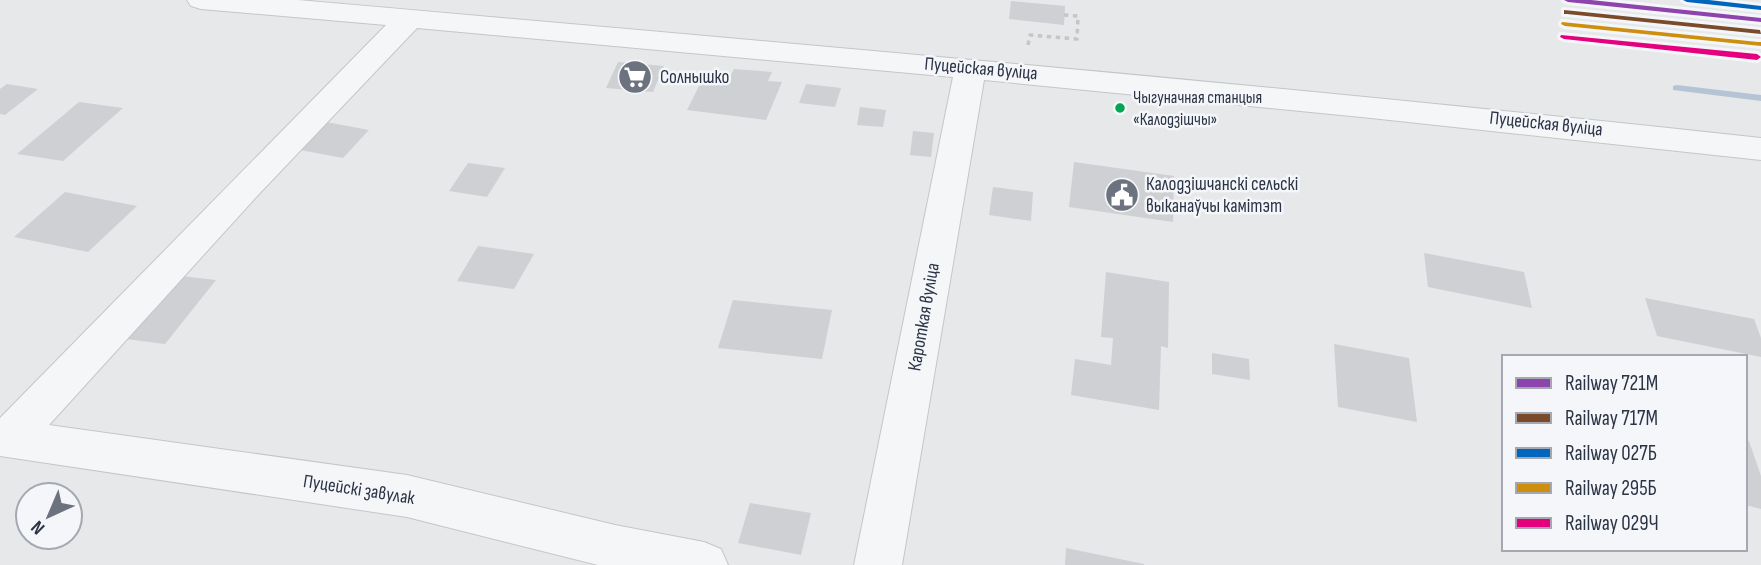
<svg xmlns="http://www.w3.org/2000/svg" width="1761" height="565" viewBox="0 0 1761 565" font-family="'Sofia Sans Condensed',sans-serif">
<rect width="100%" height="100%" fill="#e6e8ea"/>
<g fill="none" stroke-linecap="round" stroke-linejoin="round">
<path fill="#b4c4d5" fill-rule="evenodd" d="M1677,85l84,10v6l-88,-11v-4z"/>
</g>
<path fill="#ced0d3" d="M1011,1l54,5 -1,19 -55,-6z
M618,62l46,4 -11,26 -47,-4z
M734,69l38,3 -4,9 14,1 -16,38 -79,-10 17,-34 25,3z
M7,84l31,5 -33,26 -5,-1v-25z
M806,84l35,4 -6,19 -36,-4z
M79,102l44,6 -60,53 -46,-7z
M860,107l26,3 -3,17 -26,-2z
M326,122l43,8 -26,28 -43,-8z
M913,131l21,2 -3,24 -21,-2z
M1074,162l100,14 -1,46 -104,-15z
M468,163l37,5 -18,29 -38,-6z
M993,187l40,5 -2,29 -42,-6z
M65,192l72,14 -49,46 -74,-15z
M478,246l56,8 -20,35 -57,-8z
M1424,253l100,19 8,36 -104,-21z
M1106,272l63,10 -1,66 -7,-2 -2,64 -88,-15 4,-36 36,6 2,-27 -12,-1z
M180,276l36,4 -51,64 -39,-5z
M1645,298l109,21 7,19v19l-104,-21z
M733,300l99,10 -10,49 -104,-11z
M1334,344l75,14 8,64 -79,-15z
M1212,353l37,6 1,21 -38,-6z
M1745,440l4,1 12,35v33l-16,-4z
M750,503l61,10 -10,42 -63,-12z
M1066,548l78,16v1h-79z"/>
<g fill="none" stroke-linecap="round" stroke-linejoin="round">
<g stroke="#c4c6c8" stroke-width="2">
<path id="minor" d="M187,0h111c488,43 976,85 1463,138v22l-390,-42 -387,-38 -82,485h-48l99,-488 -536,-49 -158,166 -210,231 358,50 208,50 89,17 17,7 7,16h-130l-191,-48 -407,-61v-38l386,-393 -185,-16 -10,-3z"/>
</g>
<path stroke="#c5c6ca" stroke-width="3.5" stroke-dasharray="4.5 4.5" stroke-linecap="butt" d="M1028,45l2,-10 47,4 1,-23 -14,-1"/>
<use href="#minor" fill="#f5f6f7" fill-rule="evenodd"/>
<g stroke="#f4f6f9" stroke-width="6">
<path id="rail-1" d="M1564,0h27l170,18v4l-193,-20z"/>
</g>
<g stroke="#f4f6f9" stroke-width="6">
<path id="rail-2" d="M1564,10l196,20 1,4 -194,-20h-3z"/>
</g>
<g stroke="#f4f6f9" stroke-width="6">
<path id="rail-3" d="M1683,0h26l52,6v4l-74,-8z"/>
</g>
<g stroke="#f4f6f9" stroke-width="6">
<path id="rail-4" d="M1562,22l196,20h3v4l-196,-20 -4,-2z"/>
</g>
<g stroke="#f4f6f9" stroke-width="6">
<path id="rail-5" d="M1561,35l196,19 4,3 -4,3 -193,-21 -4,-2z"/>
</g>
<use href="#rail-1" fill="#8e44ad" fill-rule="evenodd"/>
<use href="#rail-2" fill="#7a4b2a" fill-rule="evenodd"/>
<use href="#rail-3" fill="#0065bd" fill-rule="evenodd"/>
<use href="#rail-4" fill="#ce8f0e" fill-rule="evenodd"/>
<use href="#rail-5" fill="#e5007d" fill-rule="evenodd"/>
</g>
<defs>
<g id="supermarket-disc" transform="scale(1.75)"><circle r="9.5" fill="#6c737f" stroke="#f4f6f9"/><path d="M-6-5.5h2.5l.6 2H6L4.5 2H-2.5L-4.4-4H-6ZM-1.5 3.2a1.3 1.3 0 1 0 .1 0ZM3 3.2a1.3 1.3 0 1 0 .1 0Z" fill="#fff"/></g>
<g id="civic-disc" transform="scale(1.75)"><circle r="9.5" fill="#6c737f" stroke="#f4f6f9"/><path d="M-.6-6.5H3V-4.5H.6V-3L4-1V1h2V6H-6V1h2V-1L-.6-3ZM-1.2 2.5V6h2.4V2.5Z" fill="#fff"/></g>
</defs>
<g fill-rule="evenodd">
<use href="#supermarket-disc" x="635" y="77"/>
<use href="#civic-disc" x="1122" y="195"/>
</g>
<circle fill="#00a651" stroke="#f4f6f9" stroke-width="2.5" cx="1120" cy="108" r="6"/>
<g text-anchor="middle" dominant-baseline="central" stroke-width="5" stroke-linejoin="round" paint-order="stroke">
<g font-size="17" fill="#2b3445" stroke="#f4f6f9" text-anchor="start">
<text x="1133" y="98">Чыгуначная станцыя<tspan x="1133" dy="22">«Калодзішчы»</tspan></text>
</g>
<g font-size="19" fill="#2b3445" stroke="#f4f6f9">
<text transform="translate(981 69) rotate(5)">Пуцейская вуліца</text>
<text transform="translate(1546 124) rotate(6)">Пуцейская вуліца</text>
<text transform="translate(924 317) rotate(-80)">Кароткая вуліца</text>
<text transform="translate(359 490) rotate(9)">Пуцейскі завулак</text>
</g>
<g font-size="19" fill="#2b3445" stroke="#f4f6f9" text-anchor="start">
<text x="660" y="77">Солнышко</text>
<text x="1146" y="184">Калодзішчанскі сельскі<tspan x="1146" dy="22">выканаўчы камітэт</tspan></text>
</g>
</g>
<rect x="1502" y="355" width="245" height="196" fill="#f4f6f9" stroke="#a4a8b1" stroke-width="2"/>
<rect x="1516" y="378" width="35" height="10" fill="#8e44ad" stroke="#a4a8b1" stroke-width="2"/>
<text x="1565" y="390" font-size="21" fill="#2b3445">Railway 721М</text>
<rect x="1516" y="413" width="35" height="10" fill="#7a4b2a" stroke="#a4a8b1" stroke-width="2"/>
<text x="1565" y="425" font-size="21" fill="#2b3445">Railway 717М</text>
<rect x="1516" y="448" width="35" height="10" fill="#0065bd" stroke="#a4a8b1" stroke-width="2"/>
<text x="1565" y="460" font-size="21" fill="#2b3445">Railway 027Б</text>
<rect x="1516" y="483" width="35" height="10" fill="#ce8f0e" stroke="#a4a8b1" stroke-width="2"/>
<text x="1565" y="495" font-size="21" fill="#2b3445">Railway 295Б</text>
<rect x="1516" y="518" width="35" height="10" fill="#e5007d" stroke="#a4a8b1" stroke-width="2"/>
<text x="1565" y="530" font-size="21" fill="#2b3445">Railway 029Ч</text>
<g transform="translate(49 516) rotate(224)"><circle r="33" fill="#f4f6f9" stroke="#a4a8b1" stroke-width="2"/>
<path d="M0-5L12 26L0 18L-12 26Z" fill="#6c737f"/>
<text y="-10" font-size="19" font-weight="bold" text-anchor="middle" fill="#2b3445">N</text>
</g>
</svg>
